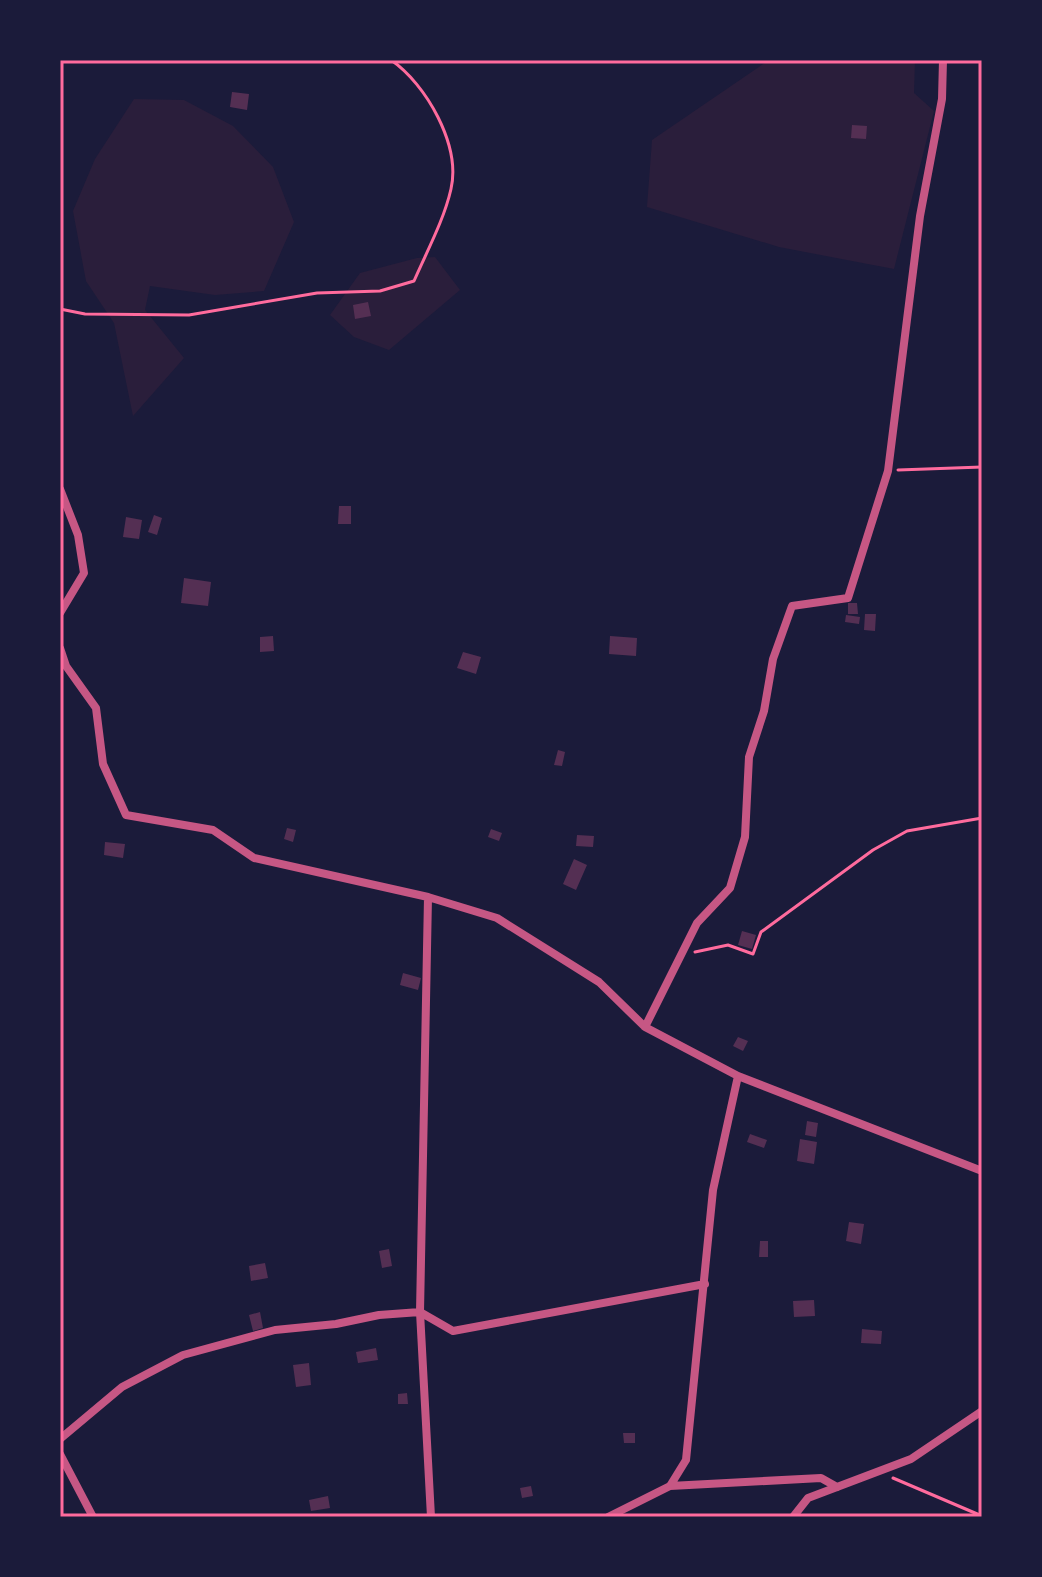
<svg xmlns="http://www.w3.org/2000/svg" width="1042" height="1577" viewBox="0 0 1042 1577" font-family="'PT Sans',sans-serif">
<rect width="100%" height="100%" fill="#1b1b3a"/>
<path fill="#2a1e3b" d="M769,60h146l-1,33 20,18 -40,158 -115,-22 -132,-40 5,-67z
M134,99l50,1 49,26 40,41 21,55 -30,69 -49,4 -65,-9 -5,24 39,48 -51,58 -19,-93 -28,-42 -13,-70 22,-52z
M435,257l25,33 -71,60 -35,-13 -24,-22 30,-42 57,-15z"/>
<path fill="#542f53" d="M232,92l17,2 -2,16 -17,-3z
M852,125l15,1 -1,13 -15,-1z
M368,302l3,14 -16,3 -2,-14z
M339,506h12v18h-13z
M154,515l8,3 -5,17 -9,-3z
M126,517l16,3 -3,19 -16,-2z
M184,578l27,4 -3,24 -27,-3z
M848,603h9l1,11h-10z
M865,614h11l-1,17 -11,-1z
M846,615l14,2 -1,7 -14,-2z
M273,636l1,15 -14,1v-15z
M610,636l27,2 -1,18 -27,-2z
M463,652l18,5 -5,17 -19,-6z
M558,750l7,2 -3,14 -8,-1z
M287,828l9,2 -3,12 -9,-3z
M491,829l11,4 -3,8 -11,-4z
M577,835l17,1 -1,11 -17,-1z
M105,842l20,2 -2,14 -19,-3z
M574,859l13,6 -11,25 -13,-6z
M742,931l14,4 -4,14 -14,-4z
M403,973l18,5 -3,12 -18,-5z
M738,1037l10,4 -5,10 -10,-5z
M807,1121l11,2 -2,14 -11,-2z
M750,1134l17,6 -3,8 -17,-6z
M800,1139l17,3 -3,22 -17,-3z
M849,1222l15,2 -3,20 -15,-3z
M760,1241h8v16h-9z
M389,1249l3,17 -10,2 -3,-17z
M265,1263l3,15 -17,3 -2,-15z
M814,1300l1,16 -21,1 -1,-16z
M260,1312l3,16 -10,3 -4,-16z
M862,1329l20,2 -1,13 -20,-1z
M376,1348l2,12 -20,3 -2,-11z
M309,1363l2,22 -15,2 -3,-22z
M407,1393l1,11h-10v-10z
M623,1433h12v10h-11z
M531,1486l2,10 -11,2 -2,-10z
M328,1496l2,12 -19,3 -2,-11z"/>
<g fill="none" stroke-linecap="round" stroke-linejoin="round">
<path stroke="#ff6b9d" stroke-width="3" d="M60,309l25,5 104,1 128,-22 63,-2 34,-10c13,-30 30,-61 37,-92 10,-44 -25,-105 -60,-129
M898,470l84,-3
M695,952l33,-7 25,9 8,-22 112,-82 34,-19 75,-13
M893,1478l89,38"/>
<path stroke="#c65784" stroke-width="8" d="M60,489l18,46 6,38 -24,40
M60,648l6,18 30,42 7,56 23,51 87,15 41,28 174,39 69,21 102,64 46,45 93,49 244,95
M428,897l-8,415 11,205
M645,1027l52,-104 33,-35 15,-51 4,-80 15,-46 9,-52 19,-53 56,-8 40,-127 32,-255 22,-117 1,-39
M60,1439l62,-52 61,-32 92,-25 61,-6 43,-9 41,-3 33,19 252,-47
M60,1454l33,63
M670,1486l151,-8 16,9
M608,1517l62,-31 16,-26 27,-270 25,-114
M793,1517l15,-19 103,-39 71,-48"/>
</g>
<rect width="1042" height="1577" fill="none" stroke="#1b1b3a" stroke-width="124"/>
<rect x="62" y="62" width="918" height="1453" fill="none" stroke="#ff6b9d" stroke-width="3"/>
</svg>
